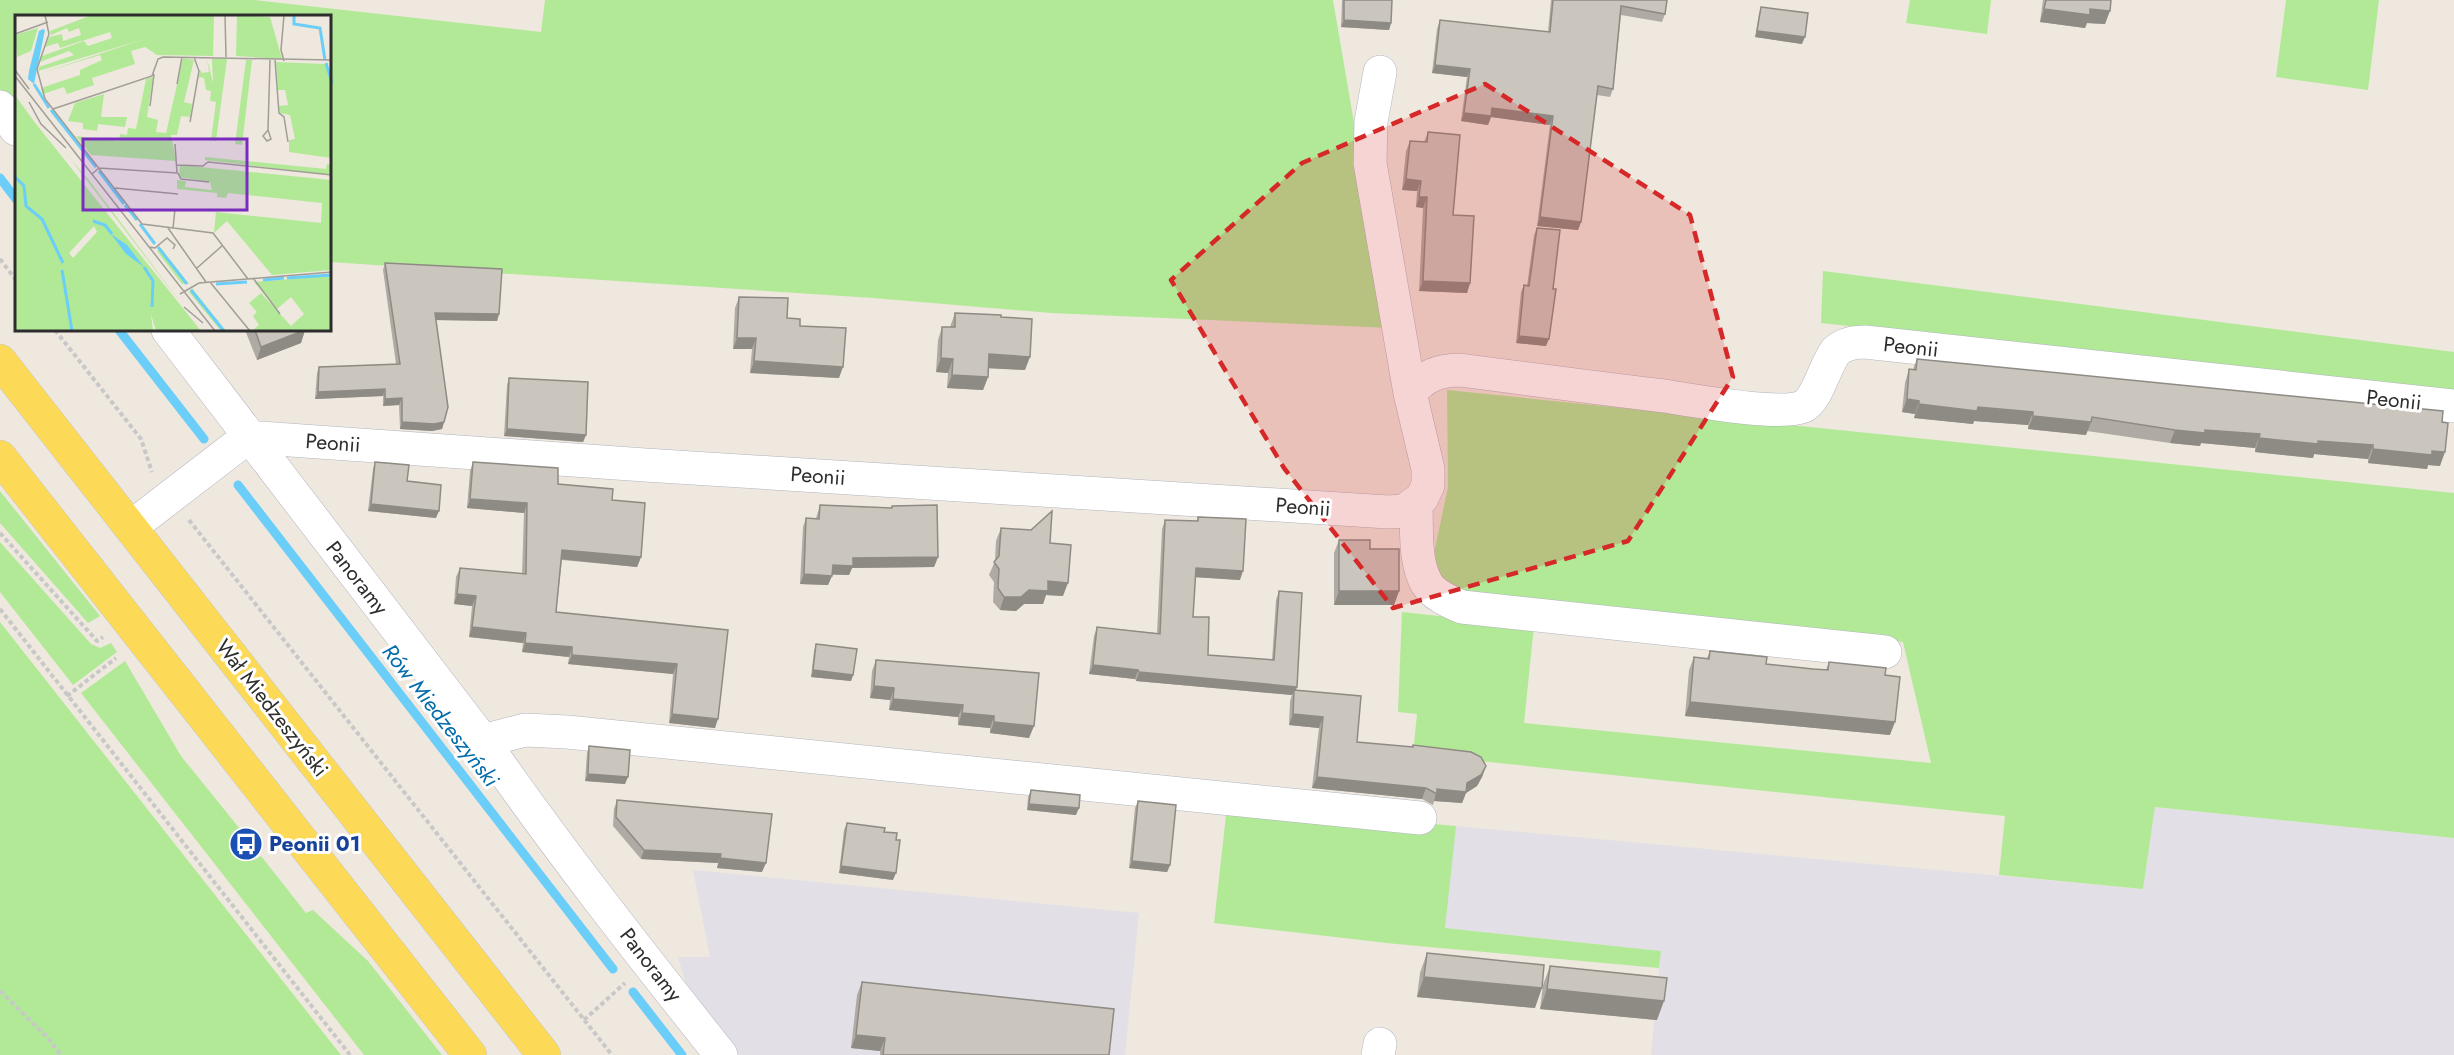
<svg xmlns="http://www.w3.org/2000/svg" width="2454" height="1055" viewBox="0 0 2454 1055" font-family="Jost,sans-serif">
<rect width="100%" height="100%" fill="#efe8de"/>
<path fill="#e2dfe7" d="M2155,807l299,31v217h-803l10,-104 -217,-23 12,-102 687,63z
M693,870l446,43 -14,142h-386l-52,-67 -9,-31h32z"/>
<path fill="#b1e997" d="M0,0h253l288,32 4,-32h788l56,328 -338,-15 -178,-15 -543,-36v-246h-314v96l-16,-22z
M1910,0h81l-4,34 -81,-11z
M2286,0h93l-11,90 -92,-13z
M1823,271l631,81v41l-633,-70z
M1447,390l1007,103v345l-299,-31 -12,82 -144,-14 6,-59 -592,-62 4,-40 -19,-2 4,-100 132,14 -10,97 407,40 -28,-121 -226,-25 -217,-17 -29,-33 17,-80z
M0,491l100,125 -12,7 -88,-100z
M0,542l91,102 9,4 11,-5 6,9 -44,33 -73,-93z
M0,622l341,433h-341z
M125,661l56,95 59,73 -7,5 21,26 7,-4 45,57 7,-3 55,51 74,94h-78l-283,-362z
M1227,806l229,20 -11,102 216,23 -2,17 -263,-24 -182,-21z"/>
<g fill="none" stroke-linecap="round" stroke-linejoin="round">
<path stroke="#6acef8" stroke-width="9" d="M0,178l16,21
M119,330l85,109
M238,485l375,484
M633,992l49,63"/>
<g stroke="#b2b4c1" stroke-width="34">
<path id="minor" d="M0,107l16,22
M168,330l315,411c75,108 156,211 238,314
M1410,393c14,-17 29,-23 50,-23 68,9 136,18 204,26 27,4 119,21 140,10 14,-8 21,-41 32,-55 8,-7 18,-9 29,-9l589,64
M1416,505c1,24 -2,57 11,79 7,11 23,18 35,23l423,45
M131,527l117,-90 397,28 743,47 16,-1 18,-13 6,-13v-16l-18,-76 -40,-230 1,-41 9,-50
M483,741l42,-11 42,2 853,86
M1378,1055l2,-11"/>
</g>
<g stroke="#c8c8c8" stroke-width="34">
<path id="major" d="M0,361l544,694
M0,457l470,598"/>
</g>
<path stroke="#c8c8c8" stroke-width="4" stroke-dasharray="4.5 3" stroke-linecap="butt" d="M0,259l16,21
M55,330l86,109 11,33
M189,520l423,535
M0,533l97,108 6,-4
M0,609l350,446
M67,696l49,-38
M0,991l46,45 15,19
M584,1020l41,-37"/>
<use href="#minor" stroke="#fff" stroke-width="33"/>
<use href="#major" stroke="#fcda57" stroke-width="33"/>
</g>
<path fill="#afaaa3" d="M1342,0h50l-1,23 -2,7 -48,-3z
M1551,0h116l-2,14 -3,8 -41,-7 -8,74 -3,8 -13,-2 -16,127 -3,8 -41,-4 13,-101 -59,-8 -3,8 -27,-4 6,-44 -35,-4 5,-44 3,-9 108,12z
M2043,0h68l-6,24 -18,-1 -2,5 -45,-6z
M1761,7l41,37 -47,-7 4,-23z
M1428,132l25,83 17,68 -3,10 -48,-2 4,-83 -7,-1 1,-16 -15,-1 4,-39 4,-10 14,1z
M1537,228l9,118 -30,-3 5,-51 3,-7 3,1 7,-51z
M385,263l114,51 -2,7 -61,-1 8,102 -2,7 -10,2 -32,-2 -1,-24 -16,1v-10l-68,3 2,-26 2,-6 77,-3 -13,-94z
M739,297l48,21 13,8 39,52 -89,-5 2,-24h-19l2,-41z
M955,313l46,4 24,53 -37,-2v9l-5,13 -36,-2 1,-15 -12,-1 2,-32 4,-13h8z
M245,330h60l-4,13 -44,17z
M1917,359l526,52 -3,55 -12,-1 -1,4 -59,-6v-4l-54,-5 -1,4 -58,-6v-4l-54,-5 -1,3 -30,-3 -83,-12 -1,4 -58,-6v-4l-54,-4 -1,3 -59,-6 1,-4 -13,-2 3,-29 4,-14h4z
M509,378l77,57 -3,7 -79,-6 3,-51z
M375,462l32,19 29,37 -68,-7 5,-42z
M473,462l85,22 54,16 29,57 -4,10 -75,-7 -6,52 172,18 -13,98 -46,-5 4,-49 -105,-10 1,-7 -47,-5 1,-9 -54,-6 3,-31 -18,-2 2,-27 4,-9 62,6 2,-61 -57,-5 3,-37z
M820,505l72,3v-2l46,51 -4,10 -82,1 -3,7h-17l-4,10 -28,-1 3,-57 3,-9h10l1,-3z
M1198,517l42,63 -45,-3 -2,40 15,38 64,5 4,-60 3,-9 18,96 -1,3 61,52 55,5 1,-2 73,21 -4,11 -5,9 -11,7 -4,10 -28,-2 -1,4 -11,-6 -110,-11 7,-60 -30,-3 1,-24 2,-6 -156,-14 -1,-2 -46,-5 5,-38 3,-9 60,6 5,-104 3,-9 32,1z
M1001,528l49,15 13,53 -17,-1 -3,9h-19l-8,7 -16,-1 -7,-8 1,-20 -5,-7 6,-14 1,-20z
M1339,540l31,9 29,42 -5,14h-60v-52z
M816,644l37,31 -2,6 -40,-4 3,-26z
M1710,651l56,13 60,6 3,-8 56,13 5,60 -205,-19 4,-46 5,-13 13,1z
M876,660l163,13 -10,65 -39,-5v-5l-32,-3v-8l-69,-7 1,-10 -20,-2 2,-27z
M589,746l36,38 -40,-3 2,-28z
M1031,790l45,25 -49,-5 1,-13z
M617,800l145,72 -45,-4 1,-5 -77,-4 -28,-33 1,-17z
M1138,801l32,64 -3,7 -38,-4 6,-60z
M847,823l37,9 9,48 -54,-7 5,-43z
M1427,953l108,55 -118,-11 3,-24z
M1550,966l107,54 -117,-11 3,-24z
M862,982l247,73h-229v-4l-29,-3 6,-53z"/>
<path fill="#8e8b84" d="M2044,9h46l20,2 -5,13 -18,-1 -2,5 -45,-6z
M1344,20l47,3 -2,7 -48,-3z
M1757,31l48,6 -3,7 -47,-7z
M1435,65l35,4 -3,8 -35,-4z
M1492,108l61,8 -3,9 -59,-8 -3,8 -27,-4 3,-8z
M1406,179l15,2 -4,10 -15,-1z
M1419,197h8l-4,11 -7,-1z
M1540,217l41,5 -3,8 -41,-4z
M1423,281l47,2 -3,10 -48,-2z
M435,313l64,1 -2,7 -64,-1z
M305,330l-4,13 -44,17 4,-13z
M1519,336l30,3 -3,7 -30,-3z
M737,338h19l-4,11h-19z
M989,354l41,3 -5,13 -41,-2z
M941,358l12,1 -5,14 -12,-1z
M754,361l89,6 -4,11 -89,-5z
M952,375l36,2 -5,13 -36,-2z
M385,389l-2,7 -68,3 3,-7z
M402,398l-3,7 -16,1 2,-7z
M1907,399l12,2 -4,13 -13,-2z
M1919,404l59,3 55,5 -5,13 -54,-4 -1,3 -59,-6z
M2033,416l58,6 -5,13 -58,-6z
M402,422h42l-2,7 -10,2 -32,-2z
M507,429l79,6 -3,7 -79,-6z
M2175,430h30l55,4 -5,14 -54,-5 -1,3 -30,-3z
M2259,438l59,3 55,4 -5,14 -54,-5 -1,4 -58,-6z
M2373,449l59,2 13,1 -5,14 -12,-1 -1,4 -59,-6z
M470,499l57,4 -3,10 -57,-5z
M371,504l68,7 -3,7 -68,-7z
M562,550l79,7 -4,10 -78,-8z
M938,557l-4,10 -82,1 -3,7 -20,-1 4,-9 20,-7z
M1196,568l47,3 -3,9 -48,-3z
M804,574l28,2 -4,9 -28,-1z
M1048,581l20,2 -5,13 -17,-1 -3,9h-19l-8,7 -16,-1 4,-13 25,-7z
M1339,591h60l-5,14h-60z
M457,594l19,2 -4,10 -18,-2z
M472,627l54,6 -3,10 -54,-6z
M525,643l47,4 -3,10 -47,-5z
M572,655l105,9 -4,10 -105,-10z
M1093,665l45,5 -3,9 -46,-5z
M813,670l40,5 -2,6 -40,-4z
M1139,672l158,15 -3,7v-4l-2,5 -156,-14z
M874,686l20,2 -4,12 -20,-2z
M893,699l70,6 -5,12 -69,-7z
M1690,702l205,20 -5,13 -205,-19z
M962,713l32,3 -4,12 -32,-3z
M672,714l46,5 -3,9 -46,-5z
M1293,714l30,3 -4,11 -30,-3z
M994,722l40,4 -5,12 -39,-5z
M1486,766l-4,11 -5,9 -11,7 -4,10 -28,-2 3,-12 30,-6z
M588,774l40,3 -3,7 -40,-3z
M1317,777l109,11 -4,11 -110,-11z
M1029,804l50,4 -3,7 -49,-5z
M644,850l77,4 -3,9 -77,-4z
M720,858l46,5 -4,9 -45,-4z
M1132,861l38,4 -3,7 -38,-4z
M841,866l55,7 -3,7 -54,-7z
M1424,977l118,11 -7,20 -118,-11z
M1547,989l117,12 -7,19 -117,-11z
M856,1035l29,3 -5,13 -29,-3z"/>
<path fill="#cbc6bd" stroke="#8e8b84" stroke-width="1.5" d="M1344,0h48l-1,23 -47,-3z
M1553,0h114l-2,14 -44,-8 -8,83 -15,-3 -17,136 -41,-5 13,-101 -61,-8 -1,8 -27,-3 6,-44 -35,-4 5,-45 110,12z
M2046,0h65l-1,11 -20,-2v6l-46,-6z
M1761,7l47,6 -3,24 -48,-6z
M1428,132l32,3 -7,80 21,1 -4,67 -47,-2 4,-84h-8l2,-16 -15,-2 4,-38 17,1z
M1537,228l23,2 -7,59h3l-7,50 -30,-3 5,-51 5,1z
M385,263l117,6 -3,45 -64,-1 13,94 -4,15 -10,2 -32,-2v-24l-17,1v-10l-67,3 1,-25 81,-3z
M739,297l49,1 -1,20 13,1v7l46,2 -3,39 -89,-6 2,-23h-19z
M955,313l46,2v2l31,2 -2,38 -41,-3 -1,23 -36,-2 1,-16 -12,-1 1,-31h13z
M255,330h50l-44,17z
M1917,359l526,52 -1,11 6,1 -3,29 -13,-1v4l-59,-6v-4l-55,-4v3l-59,-6 1,-4 -55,-4v3l-30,-3 -83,-13 -1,5 -58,-6v-4l-55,-5 -1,4 -58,-7v-3l-12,-2 2,-30 7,1z
M509,378l79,4 -2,53 -79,-6z
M375,462l34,3 -2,16 34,4 -2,26 -68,-7z
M473,462l85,6v16l55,5 -1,11 33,3 -4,54 -79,-7 -6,62 172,18 -10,89 -46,-5 5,-50 -105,-9v-8l-47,-4 1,-10 -54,-6 4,-31 -19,-2 3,-26 66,6 1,-71 -57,-4z
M820,505l72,3v-2l45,-1 1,52 -85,1v8l-20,-1 -1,11 -28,-2 2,-56 13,1z
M1052,511l-2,32 21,2 -3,38 -20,-2v10l-19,-1 -8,7h-17l-6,-9 1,-19 -5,-7 5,-6 2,-28 30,2z
M1198,517l48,2 -3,52 -47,-3 -3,49h16l-1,38 66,5 5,-69 23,2 -5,94 -158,-15 -1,-2 -45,-5 4,-38 63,7 5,-114 33,1z
M1339,540h31v9h29v42h-60z
M816,644l41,5 -4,26 -40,-5z
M1710,651l57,6 -1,7 47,5 15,1 1,-8 57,6 -1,7 15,2 -5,45 -205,-20 4,-45 15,2z
M876,660l163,13 -5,53 -40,-4v-6l-32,-3 1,-8 -70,-6 1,-11 -20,-2z
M1294,690l67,6 -4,46 56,5v-2l58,7 10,5 5,9 -5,9 -14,8 -1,9 -29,-3v5l-11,-6 -109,-11 6,-60 -30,-3z
M589,746l41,4 -2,27 -40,-3z
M1031,790l49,5 -1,13 -50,-4z
M617,800l155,14 -6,49 -46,-5 1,-4 -77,-4 -28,-33z
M1138,801l38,4 -6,60 -38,-4z
M847,823l38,5 -1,4 13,1 -1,7h4l-4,33 -55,-7z
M1427,953l117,12 -2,23 -118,-11z
M1550,966l117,12 -3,23 -117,-12z
M862,982l252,27 -5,46h-226l2,-17 -29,-3z"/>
<path fill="#d62828" fill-opacity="0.2" stroke="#d62828" stroke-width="4.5" stroke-dasharray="12 8" stroke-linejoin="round" d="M1485,84l205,131 43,162 -105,164 -235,67 -109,-140 -113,-188 131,-117z"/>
<defs>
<g id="bus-disc" transform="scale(1.725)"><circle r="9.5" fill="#1a4fb4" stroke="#fff"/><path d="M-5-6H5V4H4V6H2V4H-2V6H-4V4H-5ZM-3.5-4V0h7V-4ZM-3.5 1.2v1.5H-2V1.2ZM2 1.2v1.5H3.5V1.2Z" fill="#fff"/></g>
</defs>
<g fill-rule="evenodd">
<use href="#bus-disc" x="246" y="844"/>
</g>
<g text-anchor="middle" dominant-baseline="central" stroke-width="6" stroke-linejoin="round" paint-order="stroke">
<g font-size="21" fill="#2d2d2d" stroke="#fff">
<text transform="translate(1911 347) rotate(6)">Peonii</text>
<text transform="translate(2394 400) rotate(6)">Peonii</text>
<text transform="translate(333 443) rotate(4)">Peonii</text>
<text transform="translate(818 476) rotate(4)">Peonii</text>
<text transform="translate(1303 507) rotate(4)">Peonii</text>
<text transform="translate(357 578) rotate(52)">Panoramy</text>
<text transform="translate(272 708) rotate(52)">Wał Miedzeszyński</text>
<text transform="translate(651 965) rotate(52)">Panoramy</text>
</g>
<g font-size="21" font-weight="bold" fill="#164399" stroke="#fff" text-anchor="start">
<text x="269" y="844">Peonii 01</text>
</g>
<g font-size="22" font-style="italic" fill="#036cab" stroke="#fff">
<text transform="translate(441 715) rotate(52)">Rów Miedzeszyński</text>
</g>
</g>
<g transform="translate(15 15)">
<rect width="316" height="316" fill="#efe8de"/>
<path d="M77,0h122l-1,41 -56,-1 -12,-8 -14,4 4,13 -43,14 2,7 -27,9 -3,-7 -21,7 -2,-5 3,-2 36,-12v-5l22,-10 -2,-5 -62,19 107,-35 -107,32 1,-4 35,-12 -5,-4 -29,11 2,-6 42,-15 4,5 24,-8 -2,-6 -50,16 -2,-5 -13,4 4,-10 13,-3 1,7 18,-6 -2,-7 -10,4 -2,-4 -16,7 -1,-4zM222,0l33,2 12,42 -46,-3zM23,13l-7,23 -14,6 -2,-22zM168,43l11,2 -10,42 8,2 -2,13 -9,-1 -4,19h-6l5,26 -85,-6 -15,-19 43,5 1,-7 7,1 1,-7 8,1 10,-50 7,-2 -6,40 11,3 -2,12 10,1zM192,44l6,24 -1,-24h15l-11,82 -5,-1 5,-38 -6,-1 1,-10 -5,-1 -2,-12 -5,-1 1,-7 2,3 7,-1zM231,45h6l-10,85 -7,-1zM261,47l49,2 6,22v72l-42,-6v-12l6,-1 -5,-24 -10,-2 -1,-7 9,-1 -3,-15h-7zM89,79l-3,23h26l-2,10 -27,-3 -1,7 -14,-2v-6l-15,-2 7,-18zM0,80l21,29 165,207h-45l-5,-17 2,17h-138zM79,211l3,6 -24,26 -4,-5zM27,112l47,53 94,126 -111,-145zM190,142l121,12 1,-5 4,1v10l-126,-15zM165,150l151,15v90l-59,5 -45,-54 -13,12 2,-21 105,11 1,-20 -94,-10 -2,5 -9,-1v-4l-40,-4v-9l9,1 -1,6 27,3 -2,-8 -31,-5zM146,233l27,35h3l-9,1 -25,-33zM316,261v55h-79l7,-6 -6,-9 4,-4 -8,-9 12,-10 30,33 13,-12 -13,-17 -14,12 -23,-27zM177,273l34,43h-5l-32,-39z" fill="#b1e997" fill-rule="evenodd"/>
<path d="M28,14l2,1 -11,54 -6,-5 1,-8 10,-40zM96,219l16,11 17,22 -18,-13z" fill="#6acef8"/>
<path fill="none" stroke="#6acef8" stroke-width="3" d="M279,0v9l26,4 5,32M311,48l6,20M19,69l15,24M36,95l45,57M84,156l25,33M0,162l9,9 2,20 16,13 21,44M110,190l12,15M78,206l12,4 7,9M125,209l15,20M143,232l29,37M129,252l9,14 -1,26M47,255l10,61M272,263l45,-3M248,265l21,-2M201,269l31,-2M176,275l33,41"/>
<path fill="none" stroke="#a19d97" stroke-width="1.5" d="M30,0l4,19 -12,35 8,30 97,125 71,9 35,46M210,0l1,42M269,0l-3,35 3,11M0,19l33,-12M260,45l4,53 5,4 4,25M0,55l14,19M0,61l200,255M162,69l5,-27M14,87l12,22 25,24M135,91l4,-32M38,94l99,-33 6,-17 5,-2 169,3M175,107l9,-51 -5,-14M253,115l-5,6 4,5 4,-2 -3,-9 2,-70M162,150l26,1 5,-4 124,13M163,158l3,6 28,3M77,159l7,-6 78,5 -2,-29M100,173l63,6M153,213l38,54M158,213l2,-19M134,232l6,1 12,-10 8,7 -2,4M182,253l26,-23M238,263l27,36M195,267l40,49M165,279l19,-11 133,-11M169,292l19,16"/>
<path fill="#7b2cbf" fill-opacity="0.15" stroke="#7b2cbf" stroke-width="3" d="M68,124h164v71h-164z"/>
<rect width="316" height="316" fill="none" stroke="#2d2d2d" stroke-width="3"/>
</g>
</svg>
